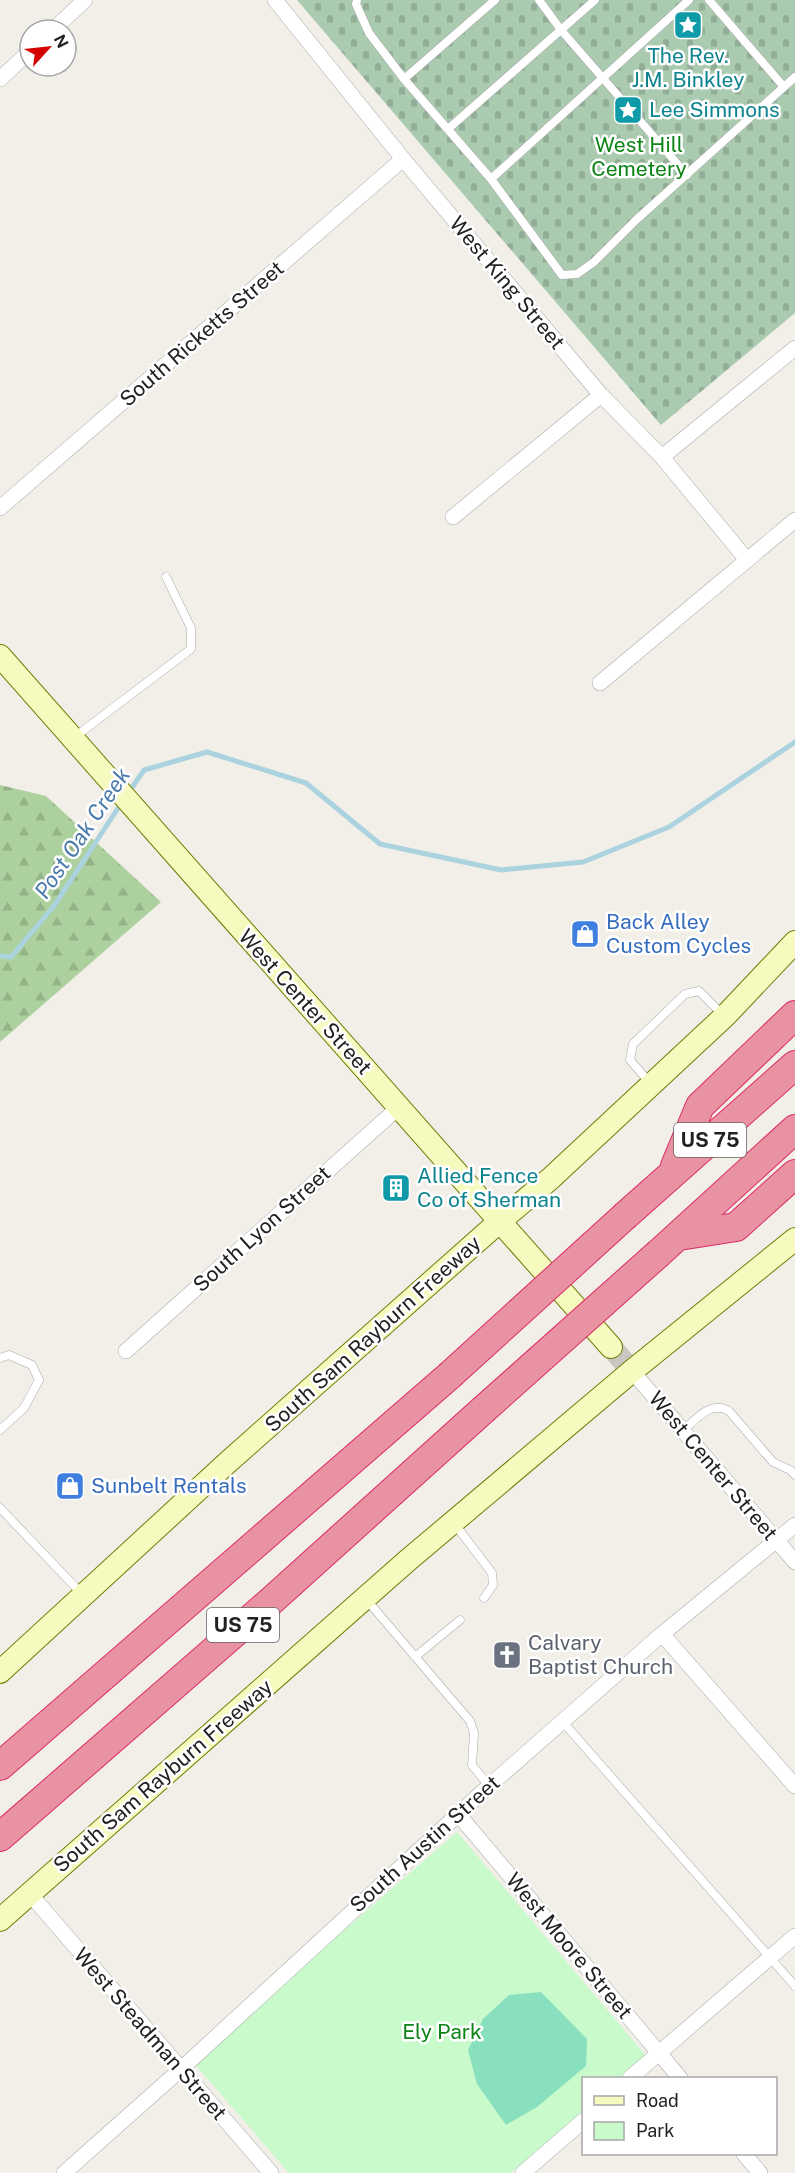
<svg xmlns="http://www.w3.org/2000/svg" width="795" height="2173" font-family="'Public Sans',sans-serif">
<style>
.forest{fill:url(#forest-firs)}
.cemetery{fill:url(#cemetery-stones)}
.park{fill:#c8facc}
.pitch{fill:#88e0be}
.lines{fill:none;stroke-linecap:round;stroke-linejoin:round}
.stream{stroke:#aad3df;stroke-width:5}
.secondary-tunnel{stroke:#c8c6c1;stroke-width:22;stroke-dasharray:22 11;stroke-linecap:butt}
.lane-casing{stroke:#a9a9a9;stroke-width:9}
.street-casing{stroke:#a9a9a9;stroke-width:16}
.secondary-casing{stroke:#707d05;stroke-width:24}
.highway-casing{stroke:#dc2a67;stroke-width:30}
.lane{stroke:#fff;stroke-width:8}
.street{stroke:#fff;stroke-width:15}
.secondary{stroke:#f7fabf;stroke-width:22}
.highway{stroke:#e892a2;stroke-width:28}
.highway-bridge-casing{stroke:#dc2a67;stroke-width:30;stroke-linecap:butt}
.highway-bridge{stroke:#e892a2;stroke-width:28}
.labels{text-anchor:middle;stroke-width:5;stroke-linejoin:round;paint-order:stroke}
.shield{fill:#fff;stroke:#646464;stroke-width:1.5}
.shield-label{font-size:20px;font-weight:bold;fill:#222}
.culture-label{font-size:21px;fill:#0d838f;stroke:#fff;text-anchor:start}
.park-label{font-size:21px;fill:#0c8416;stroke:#fff}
.street-label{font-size:21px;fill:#222;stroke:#fff}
.shop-label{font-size:21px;fill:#366cbe;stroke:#fff;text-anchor:start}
.worship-label{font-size:21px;fill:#5b616d;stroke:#fff;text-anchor:start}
.water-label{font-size:22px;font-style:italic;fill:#4a7aab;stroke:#fff}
</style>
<defs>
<pattern id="forest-firs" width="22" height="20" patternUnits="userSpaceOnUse" patternTransform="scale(1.5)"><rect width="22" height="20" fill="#add19e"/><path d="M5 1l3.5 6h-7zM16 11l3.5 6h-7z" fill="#95b388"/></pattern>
<pattern id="cemetery-stones" width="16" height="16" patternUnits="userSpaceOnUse" patternTransform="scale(1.5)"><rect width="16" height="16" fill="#aacbaf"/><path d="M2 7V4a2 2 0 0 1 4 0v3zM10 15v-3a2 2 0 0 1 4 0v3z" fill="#92ae96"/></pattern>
</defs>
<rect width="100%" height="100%" fill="#f2efe9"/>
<path class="forest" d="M0,785L46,796L161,902L0,1042Z"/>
<path class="cemetery" d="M297,0H795V313L661,425Z"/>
<path class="park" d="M457,1832L647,2057L622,2078H584L583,2111L511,2173H289L193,2062Z"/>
<path class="pitch" d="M541,1992L587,2039L586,2066L537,2107L506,2125L477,2084L468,2050L483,2019L509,1995Z"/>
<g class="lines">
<path class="stream" d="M129,792L144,770L207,752L306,783L380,844L501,870L583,862L669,827L795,742
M0,956L11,957L54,906L122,802"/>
<path class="secondary-tunnel" d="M611,1347L631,1370"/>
<g class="lane-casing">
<path id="lane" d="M357,0L356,4L369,33L404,79L491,179L562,275L577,274L594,262L636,220L795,77
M539,0L561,30L687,175
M709,0L784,87
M404,79L495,0
M448,129L595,0
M491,179L689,0
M76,736L191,649V628L166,577
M650,1083L630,1060L633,1044L685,994L699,991L723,1015
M0,1358L9,1355L32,1365L39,1380L24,1408L0,1430
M683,1431C696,1419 711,1400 729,1411L773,1462L790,1470L795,1475
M0,1508L82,1594
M454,1523L492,1573L493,1585L484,1598
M366,1599L470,1721L474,1733L472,1765L489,1786
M415,1657L460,1620
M562,1721L795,1986"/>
</g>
<g class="street-casing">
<path id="street" d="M275,0L403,159L601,395L662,457L747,560
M53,30L85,0
M0,79L30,51
M662,457L795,348
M0,508L403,159
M453,517L601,395
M600,683L795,520
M126,1351L398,1108
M632,1371L795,1562
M662,1634L795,1786
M458,1814L680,2078
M30,1894L271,2173
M630,2078L795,1936
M744,2154L760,2173
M64,2173L180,2070L489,1786L662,1634L795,1525
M523,2173L584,2120"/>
</g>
<g class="secondary-casing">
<path id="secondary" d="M0,656L611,1347
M0,1672L227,1463L500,1221L550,1179L725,1016L795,942
M0,1920L407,1561L632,1371L795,1239"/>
</g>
<g class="highway-casing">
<path id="highway" d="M675,1166L700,1106L795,1015
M626,1215L795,1065
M679,1236L736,1227L795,1174
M659,1253L795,1129
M0,1766L449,1376
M0,1837L271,1601L483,1410"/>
</g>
<use href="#lane" class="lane"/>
<use href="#street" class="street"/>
<use href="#secondary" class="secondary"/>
<use href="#highway" class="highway"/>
<g class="highway-bridge-casing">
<path id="highway-bridge" d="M449,1376L626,1215
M483,1410L659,1253"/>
</g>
<use href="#highway-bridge" class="highway-bridge"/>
</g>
<defs>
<g id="sight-square" transform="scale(1.5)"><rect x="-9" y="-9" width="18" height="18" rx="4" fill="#0f9aa8" stroke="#fff"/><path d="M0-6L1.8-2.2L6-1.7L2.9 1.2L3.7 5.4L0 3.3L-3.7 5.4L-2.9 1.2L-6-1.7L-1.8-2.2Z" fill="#fff"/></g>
<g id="shop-square" transform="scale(1.5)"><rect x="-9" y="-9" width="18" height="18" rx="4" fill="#3f7fe0" stroke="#fff"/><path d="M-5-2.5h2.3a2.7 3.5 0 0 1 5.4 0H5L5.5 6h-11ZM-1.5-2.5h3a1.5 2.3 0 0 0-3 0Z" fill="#fff"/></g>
<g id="building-square" transform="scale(1.5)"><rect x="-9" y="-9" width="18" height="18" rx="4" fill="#0f9aa8" stroke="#fff"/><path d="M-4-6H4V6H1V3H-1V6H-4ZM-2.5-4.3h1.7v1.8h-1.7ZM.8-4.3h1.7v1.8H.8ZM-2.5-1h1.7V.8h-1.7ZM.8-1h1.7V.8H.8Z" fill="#fff"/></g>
<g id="church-square" transform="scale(1.5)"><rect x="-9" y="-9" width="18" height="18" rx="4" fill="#6b7280" stroke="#fff"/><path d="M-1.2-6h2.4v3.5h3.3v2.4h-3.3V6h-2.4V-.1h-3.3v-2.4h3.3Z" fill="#fff"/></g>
</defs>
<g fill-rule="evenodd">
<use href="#sight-square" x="688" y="25"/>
<use href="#sight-square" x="628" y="110"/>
<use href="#shop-square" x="585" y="934"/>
<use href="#building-square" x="396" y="1188"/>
<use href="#shop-square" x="70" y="1486"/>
<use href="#church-square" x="507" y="1655"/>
</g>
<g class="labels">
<g class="shield">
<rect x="674" y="1123" width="72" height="34" rx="4.5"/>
<rect x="207" y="1608" width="72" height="34" rx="4.5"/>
</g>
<g class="shield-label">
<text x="710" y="1147">US 75</text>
<text x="243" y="1632">US 75</text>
</g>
<g class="culture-label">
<text x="688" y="63" text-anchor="middle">The Rev.<tspan x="688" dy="24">J.M. Binkley</tspan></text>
<text x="649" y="117">Lee Simmons</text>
<text x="417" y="1183">Allied Fence<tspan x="417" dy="24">Co of Sherman</tspan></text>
</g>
<g class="park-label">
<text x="639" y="152">West Hill<tspan x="639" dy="24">Cemetery</tspan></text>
<text x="442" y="2039">Ely Park</text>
</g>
<g class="street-label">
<text transform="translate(507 283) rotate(50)" y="7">West King Street</text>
<text transform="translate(202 334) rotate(-41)" y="7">South Ricketts Street</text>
<text transform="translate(305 1002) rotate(48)" y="7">West Center Street</text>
<text transform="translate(262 1229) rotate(-42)" y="7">South Lyon Street</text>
<text transform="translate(373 1334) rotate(-42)" y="7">South Sam Rayburn Freeway</text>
<text transform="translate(713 1466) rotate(50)" y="7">West Center Street</text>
<text transform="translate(163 1776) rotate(-41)" y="7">South Sam Rayburn Freeway</text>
<text transform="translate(425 1844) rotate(-42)" y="7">South Austin Street</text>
<text transform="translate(569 1946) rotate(50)" y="7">West Moore Street</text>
<text transform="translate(150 2034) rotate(49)" y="7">West Steadman Street</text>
</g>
<g class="shop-label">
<text x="606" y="929">Back Alley<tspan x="606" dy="24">Custom Cycles</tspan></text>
<text x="91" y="1493">Sunbelt Rentals</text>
</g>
<g class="worship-label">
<text x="528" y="1650">Calvary<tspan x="528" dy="24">Baptist Church</tspan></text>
</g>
<g class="water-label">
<text transform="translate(82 833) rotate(-56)" y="8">Post Oak Creek</text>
</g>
</g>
<rect x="582" y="2077" width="195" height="78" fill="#ffffff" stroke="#a7a7a7" stroke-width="1.5"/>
<rect x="594" y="2096" width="30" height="9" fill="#f7fabf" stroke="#a7a7a7" stroke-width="1.5"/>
<text x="636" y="2107" font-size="18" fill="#222222">Road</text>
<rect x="594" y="2122" width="30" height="18" fill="#c8facc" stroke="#a7a7a7" stroke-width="1.5"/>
<text x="636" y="2137" font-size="18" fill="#222222">Park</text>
<g transform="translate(48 48) rotate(63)"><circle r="28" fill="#ffffff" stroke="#a7a7a7" stroke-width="1.5"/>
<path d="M0-4.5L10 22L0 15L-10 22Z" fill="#d40000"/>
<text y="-9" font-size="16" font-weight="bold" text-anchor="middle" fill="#222222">N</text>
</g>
</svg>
